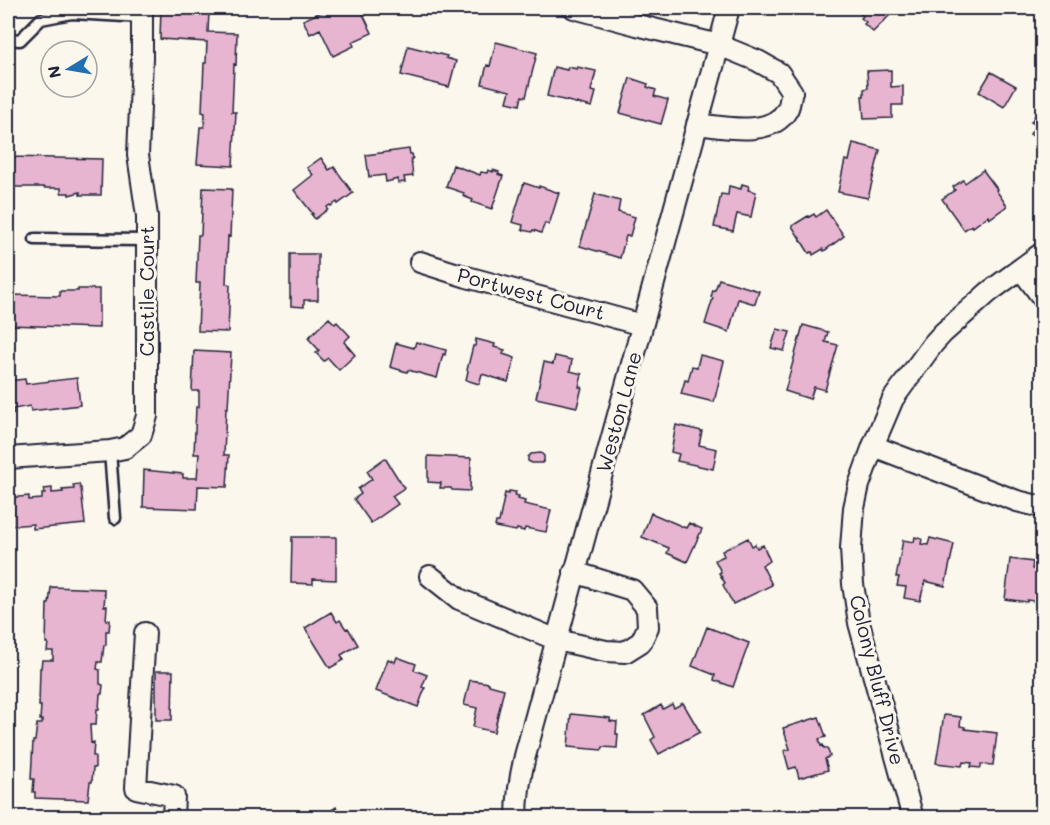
<svg xmlns="http://www.w3.org/2000/svg" width="1050" height="825" font-family="Mali,sans-serif">
<style>
.building{fill:#e8b5d1;stroke:#22223b;stroke-width:1.5}
.lines{fill:none;stroke-linecap:round;stroke-linejoin:round}
.lane-casing{stroke:#22223b;stroke-width:15}
.street-casing{stroke:#22223b;stroke-width:24}
.lane{stroke:#fbf7ec;stroke-width:10}
.street{stroke:#fbf7ec;stroke-width:20}
.labels{text-anchor:middle;stroke-width:6;stroke-linejoin:round;paint-order:stroke}
.street-label{font-size:20px;fill:#22223b;stroke:#fbf7ec}
</style>
<rect width="100%" height="100%" fill="#fbf7ec"/>
<filter id="ink" filterUnits="userSpaceOnUse"><feTurbulence type="fractalNoise" baseFrequency=".0167" numOctaves="2"/><feDisplacementMap in="SourceGraphic" scale="12" xChannelSelector="R" yChannelSelector="G"/><feConvolveMatrix kernelMatrix="1 2 1 2 8 2 1 2 1" color-interpolation-filters="sRGB"/></filter>
<g filter="url(#ink)">
<path class="building" d="M174,8H181V10L209,11L208,32L237,33L236,65L234,64L232,112H236L233,166L197,164L200,127H204L205,113L202,112L204,63H206L207,42L160,39L161,9H174Z
M330,8H360L372,33L352,42L354,46L333,56L320,29L310,34L303,20Z
M794,8H815L813,15L794,9Z
M854,8H897L873,32L864,24L866,22L861,18L863,16Z
M496,42L537,53L526,97L522,96L520,105L507,102L510,91L482,84L487,65L490,66Z
M408,46L447,56L446,58L456,61L449,87L401,75Z
M554,67L567,70L568,67L577,69V67L596,71L591,91L596,92L592,107L547,96Z
M891,70V87L903,86V105H892V118L864,119L862,96H864V89L868,88L867,71Z
M991,72L1016,86L1004,107L979,92Z
M630,78L648,84L647,87L656,90L654,96L668,100L661,124L620,113Z
M1042,105V142L1030,134L1036,125L1031,122Z
M853,143L880,150L868,198L838,192L845,160L849,161Z
M409,149L410,154H412L413,158L411,159L413,176L404,177L405,182L398,183V179L386,182L385,175L369,177L366,155Z
M8,157L102,159L101,195H80V192L69,195V193H61V188H44V187H8Z
M321,158L329,170L334,167L353,193L338,204L337,202L331,206L330,205L327,207L328,209L315,219L311,214H313L294,190L313,175L307,168Z
M453,165L480,175L481,172L487,173L488,170L493,172V170L499,172L498,174L503,176L492,209L472,202L473,200L463,196L464,193L446,187Z
M983,170L997,189L996,190L1007,206L989,219L988,216L973,227L972,225L964,230L942,199L955,190L953,187L963,180L965,183Z
M524,183L539,188V186L559,193L549,225L545,223L541,233L533,230L532,232L522,230L523,225L512,222Z
M742,184L749,186L748,190L756,192L751,217L737,214L733,231L714,227L721,194L728,195L729,186L741,189Z
M203,188L232,189L230,237L228,236L226,284L230,285L228,332L198,331L200,283H196L198,235H201Z
M595,194L620,201L618,212L635,217L630,236H626L620,258L580,246Z
M826,210L844,236L824,251L823,249L813,255L812,252L809,253L792,226L808,216L809,217L814,214L816,217Z
M290,254H318V300H304V307L291,306V297L290,298Z
M719,279L759,291L755,304L738,299L729,332L705,324L713,298L711,297L713,290H715Z
M78,289H99V328L8,325V295L60,296V291H78Z
M329,318L335,324L337,322L350,336L344,342L355,355L339,370L328,358L324,361L316,353L319,350L308,338Z
M803,325L828,332L825,342L838,345L825,390L814,387L810,399L785,391Z
M777,329L790,332L784,351L771,348Z
M476,339L495,344L494,347L505,350L503,354L515,358L508,382L482,374L479,384L466,380L468,371L467,370L473,346H475Z
M416,342L446,350L445,355L443,354L437,378L408,370L407,372L390,367L396,343L414,348Z
M194,351L231,353L228,408H226L224,455H229L227,487L198,486L197,509L143,507L144,470L183,474V478H197L199,454H194L196,407H199V391H192Z
M700,355L724,361L714,402L681,394L685,380L688,381L692,366L697,367Z
M555,356L572,360L570,371L582,374L579,387H582L577,407L536,398L544,362L553,364Z
M77,378L80,405L31,411L30,406L13,409L14,414H8V381L25,379L26,384Z
M676,425L702,431L699,445L717,449L713,469L677,461L679,454L671,452Z
M541,453L544,456V461L542,463H532L528,461V457L531,454Z
M428,456L471,458L470,491L452,490L451,488H440L441,483L428,482Z
M385,458L404,488L392,496L398,504L371,523L354,499L361,494L358,489L372,479L367,471Z
M79,484L80,488H81L85,524L33,529V524L8,526V498L29,496V500L42,499V494H45L44,489L52,488V493L63,492L62,490L74,489L73,485Z
M509,491L516,492L515,495L519,496L518,499L525,501L524,504L551,510L546,532L525,528L524,531L517,529L516,531L495,527L496,522H499L505,493L509,494Z
M651,513L686,528L689,523L702,529L687,562L667,553L669,548L642,537Z
M292,537H336V580L313,579V584L291,583Z
M915,537L922,539L921,544L928,545L930,538L954,544L945,586L925,581L920,601L904,598L906,587L897,586L899,577H896L903,540L914,542Z
M748,538L752,546L755,544L757,548L763,545L770,561L762,565L772,585L733,604L723,585L725,583L719,573L721,572L715,560L724,556L722,551Z
M1010,559L1033,562L1032,569L1042,571V602L1027,600V602L1005,599Z
M51,587L104,589V594H105L104,606H107L106,620H110L109,631H106V645H104L102,662H98L97,669L100,670V684L103,685L102,694H100L99,709H97L96,725H90L91,743L94,742L93,756H95V768H93L92,782H90L88,800L35,798V792H33L34,779H31L33,741H35L37,724H42V720H40L41,706H39L40,668H41L42,660H53V651H47L48,643H46L47,604H49Z
M331,612L337,622L340,620L346,629L348,628L358,645L341,655L344,660L330,668L305,628Z
M707,627L749,643L733,687L714,680L715,675L692,666Z
M397,657L416,664L414,670L427,675L422,687L425,688L418,707L376,691L388,659L395,662Z
M156,671H173L172,720H156Z
M470,680L489,683V685L504,689L494,732L473,727L477,708L464,705Z
M683,703L700,732L659,754L651,740L655,737L644,715L661,705L663,709L672,704L674,708Z
M571,714L610,718V721L617,722L616,734H618L617,748L603,747L602,750L568,747Z
M944,715L961,717L960,726L965,727V729L997,733L993,765L981,764V768L971,767L972,763L963,762L962,766L936,763Z
M819,717L826,737L819,739L821,746L823,745L824,748H827L830,756L825,759L828,770L799,778L796,767L789,769L784,751L790,749L783,728Z
M336,807L343,818H320Z"/>
<g class="lines">
<g class="lane-casing">
<path id="lane" d="M8,39L20,40L41,19L72,13L142,17
M35,239L147,240
M110,451L115,518"/>
</g>
<g class="street-casing">
<path id="street" d="M574,8L637,25L719,45L758,61L779,73L792,92C790,97 790,106 787,110C771,138 723,127 697,124
M420,262L467,277L642,325
M1021,269L1042,297
M873,446L1017,501L1042,507
M8,458L110,451L125,448L141,435L147,416V216L138,155L142,59V8
M430,576L459,599L557,640L606,651L625,652L641,642L648,627L647,608L632,590L574,572
M145,633L136,788L174,796L173,818
M517,818C517,797 520,777 525,756L729,8
M913,818L859,623L853,584L851,548L854,508L859,485L873,446L893,399L933,344L943,333L989,292L1042,253"/>
</g>
<use href="#lane" class="lane"/>
<use href="#street" class="street"/>
</g>
</g>
<g class="labels">
<g class="street-label">
<text transform="translate(147 291) rotate(-90)" y="7">Castile Court</text>
<text transform="translate(531 294) rotate(15)" y="7">Portwest Court</text>
<text transform="translate(619 412) rotate(-75)" y="7">Weston Lane</text>
<text transform="translate(877 680) rotate(76)" y="7">Colony Bluff Drive</text>
</g>
</g>
<rect width="1050" height="825" fill="none" stroke="#fbf7ec" stroke-width="30"/>
<rect x="15" y="15" width="1020" height="795" fill="none" stroke="#22223b" stroke-width="2" filter="url(#ink)"/>
<g transform="translate(69 69) rotate(259)"><circle r="28" fill="#fbf7ec" stroke="#a4a2a5" stroke-width="1.5"/>
<path d="M0-4.5L10 22L0 15L-10 22Z" fill="#1f6fb2"/>
<text y="-9" font-size="16" font-weight="bold" text-anchor="middle" fill="#22223b">N</text>
</g>
</svg>
